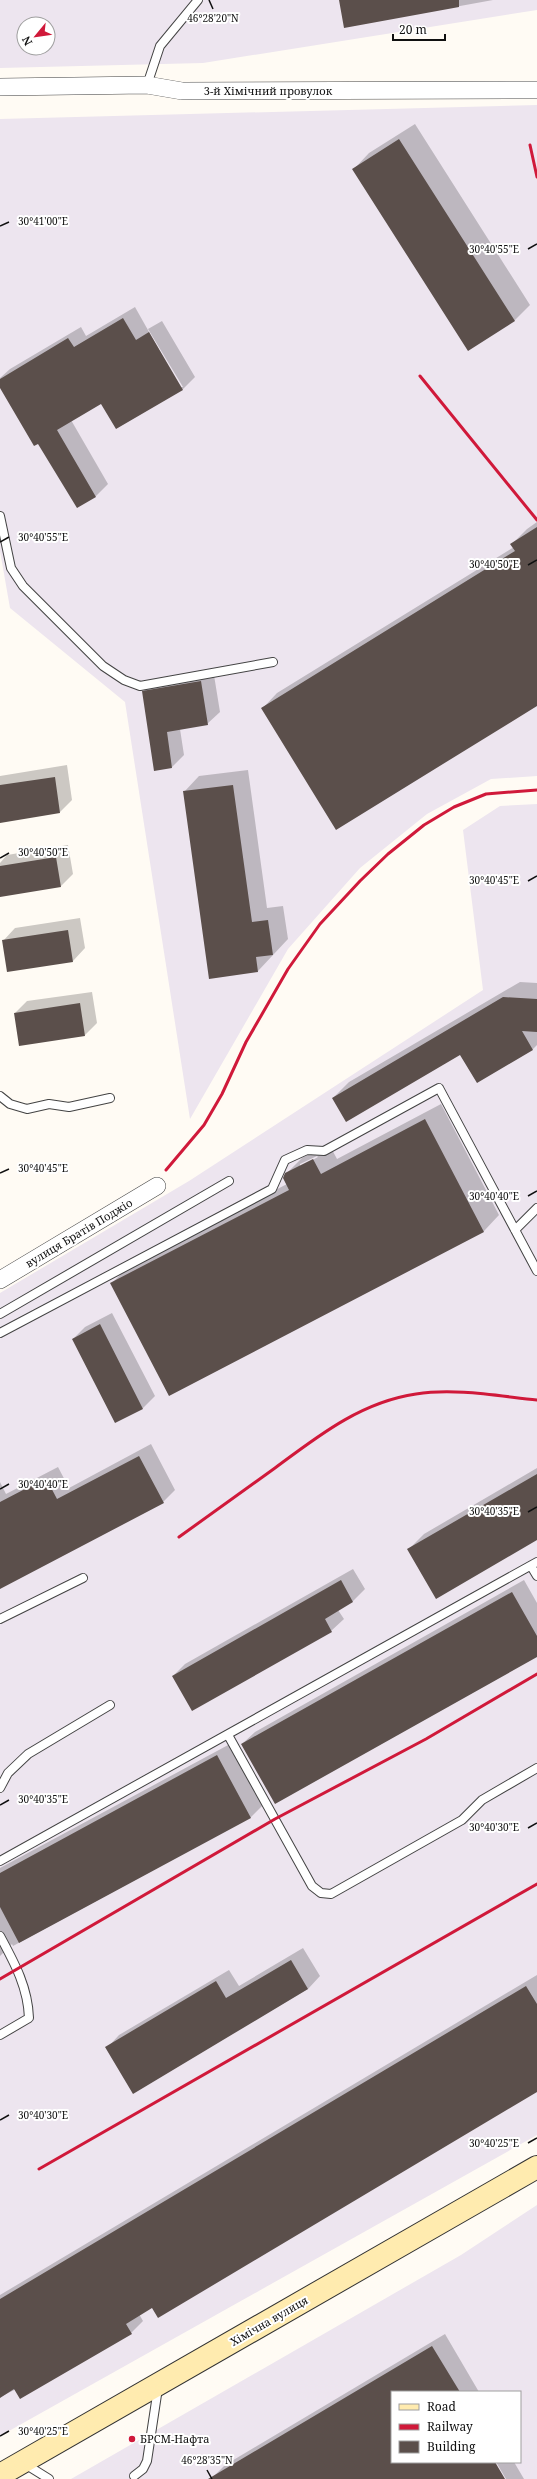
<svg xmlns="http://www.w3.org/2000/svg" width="537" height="2479" font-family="'Noto Serif',serif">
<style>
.industrial{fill:#ede5ef;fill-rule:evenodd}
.shadow{fill:#0003;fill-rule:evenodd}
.building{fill:#5b4f4b}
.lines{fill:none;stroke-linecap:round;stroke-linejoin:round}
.service-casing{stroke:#434343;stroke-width:10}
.minor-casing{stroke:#434343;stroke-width:18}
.secondary-casing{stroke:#323232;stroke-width:24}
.service{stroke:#fff;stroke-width:8}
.minor{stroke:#fff;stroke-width:17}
.secondary{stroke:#ffebaf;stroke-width:22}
.rail{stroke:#d0193a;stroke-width:3}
.ticks{fill:none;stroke:#101010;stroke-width:1.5}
.poi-dot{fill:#d0193a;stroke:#fff;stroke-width:1.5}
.labels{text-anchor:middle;stroke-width:4;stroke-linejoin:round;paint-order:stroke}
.street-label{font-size:11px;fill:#101010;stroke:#fff}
.poi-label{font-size:11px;fill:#101010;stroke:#fff;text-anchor:start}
.ticks-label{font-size:10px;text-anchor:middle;fill:#101010;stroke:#fff;stroke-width:4;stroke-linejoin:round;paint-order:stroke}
</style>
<rect width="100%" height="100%" fill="#fffbf4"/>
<path class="industrial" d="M0,0H537V10L203,63L0,68ZM24,24H48V48H24Z
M537,105V776L491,779L427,814L360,868L288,949L190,1119L125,702L10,608L0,551V119Z
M537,804V2135L0,2436V1293L189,1181L483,990L463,830L500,806Z
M537,2205V2479H71L461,2255ZM392,2392H520V2462H392Z"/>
<path class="shadow" d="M340,0H493L345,27Z
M415,124L530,305L514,321L354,169L369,153Z
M135,307L180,387H183L148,329L162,321L195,377L183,389L117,428L101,402L71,420L108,484L96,496L77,507L39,442L0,386V378L10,369L81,327L86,336Z
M537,522V705L262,709L277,693L514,547L512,544L527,529Z
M213,669L220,712L207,724L180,729L184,755L172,767L155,770L143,692L155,679Z
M67,765L72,800L60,812L0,822V776Z
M248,770L267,908L283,906L288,939L258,971L210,978L184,792L199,776Z
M68,845L73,874L61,886L0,896V863L7,855Z
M80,918L85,948L73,961L3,941L15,928Z
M520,982L537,983V1045L533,1049L477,1082L460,1054L333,1098L349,1082Z
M92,992L97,1023L85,1035L15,1013L27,1001Z
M441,1104L499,1215L484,1231L169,1395L112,1283L127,1268L287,1184L286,1174L302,1158L329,1144L337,1159ZM317,1156L318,1157L300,1167V1164Z
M112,1313L155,1396L143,1408L115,1422L73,1339L85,1327Z
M151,1444L175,1490L163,1502L0,1588V1482L6,1494L58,1467L69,1488Z
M537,1468V1539L408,1550L424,1534Z
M353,1569L365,1589L353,1601L338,1610L344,1619L331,1631L173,1676L185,1664Z
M524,1580L537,1603V1655L242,1744L255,1732Z
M230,1744L263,1805L251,1817L13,1946L12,1944L0,1956V1868Z
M303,1948L320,1976L308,1989L133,2092L107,2048L119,2035L229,1970L239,1986Z
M537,1975V2090L152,2307L139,2314L143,2321L131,2333L0,2397V2295Z
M445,2334L479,2392H392V2462H494L504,2479H214L213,2477L225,2465Z
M496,2462H514L524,2479H506Z"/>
<path class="building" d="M339,0H459V7L344,28Z
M399,139L515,321L468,351L352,169Z
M123,318L136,340L149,332L183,390L116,429L101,404L57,430L96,497L77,508L38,444L34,446L0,388V379L68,338L74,347Z
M537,527V706L336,830L261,708L515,551L510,544Z
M201,681L208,725L167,732L172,768L154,771L142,691Z
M55,777L60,813L0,823V785Z
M233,785L252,922L268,920L273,955L256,957L258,972L209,979L183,791Z
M56,857L61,887L0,897V866Z
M68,930L73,962L7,972L2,940Z
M503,997L537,999V1032L522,1031L533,1050L477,1083L460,1055L346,1122L332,1098Z
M80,1003L85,1036L19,1046L14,1013Z
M425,1119L484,1232L169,1396L110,1283L289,1190L283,1178L285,1173L313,1159L321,1174Z
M100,1324L143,1409L115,1423L72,1339Z
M139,1456L164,1503L0,1589V1502L46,1478L57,1499Z
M537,1474V1540L436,1599L407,1549Z
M341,1580L353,1602L325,1619L332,1632L192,1711L172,1676Z
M512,1592L537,1636V1657L275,1804L241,1744Z
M217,1755L251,1818L19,1943L0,1907V1873Z
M291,1960L308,1989L133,2094L105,2047L216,1981L226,1998Z
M526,1986L537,2004V2092L158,2318L152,2308L126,2324L132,2334L20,2399L14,2389L0,2398V2299Z
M432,2346L460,2392H392V2462H495L505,2479H208Z"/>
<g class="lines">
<g class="service-casing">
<path id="service" d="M147,85L160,46L198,0
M0,516L11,568L23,586L103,666L124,680L140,686L273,662
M0,1096L10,1104L27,1109L49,1104L69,1107L110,1098
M515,1230L537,1208
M0,1314L229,1181
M0,1333L272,1189L285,1160L307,1150L324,1151L439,1088L537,1271
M531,1566L537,1576
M0,1619L83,1578
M228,1735L312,1886L321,1893L331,1894L462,1820L482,1800L537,1768
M0,1788L8,1773L28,1754L110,1705
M0,1861L537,1562
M0,1936C14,1962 28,1987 29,2018L0,2035
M25,2464L49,2479
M134,2476L143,2469L147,2461L158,2388"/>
</g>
<g class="minor-casing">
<path id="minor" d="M0,87L147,85L182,91L537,90
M0,1280L157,1186"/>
</g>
<g class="secondary-casing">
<path id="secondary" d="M0,2475L537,2167"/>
</g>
<use href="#service" class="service"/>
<use href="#minor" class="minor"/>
<use href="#secondary" class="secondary"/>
<path class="rail" d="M530,145L537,177
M420,376L537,520
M166,1170L204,1125L222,1094L246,1042L288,969L320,924L360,881L388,854L424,825L454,807L486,794L537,790
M179,1537C211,1514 243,1491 275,1468C318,1436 361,1402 416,1394C455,1388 498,1396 537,1400
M0,1979L275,1819L426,1739L537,1674
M39,2169L537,1884"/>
</g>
<path class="ticks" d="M209,0L213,9M0,226L9,222M528,249L537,244M0,542L9,537M528,565L537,560M0,858L9,853M528,881L537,876M0,1173L9,1169M528,1196L537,1191M0,1489L9,1484M528,1512L537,1507M0,1805L9,1800M528,1828L537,1823M0,2120L9,2115M528,2143L537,2138M0,2436L9,2431M207,2470L212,2479"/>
<circle class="poi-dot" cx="132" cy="2439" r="4"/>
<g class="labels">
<g class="street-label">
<text x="268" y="95">3-й Хімічний провулок</text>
<text transform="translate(79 1233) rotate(-31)" y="4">вулиця Братів Поджіо</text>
<text transform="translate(269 2321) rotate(-30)" y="4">Хімічна вулиця</text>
</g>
<g class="poi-label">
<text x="140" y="2443">БРСМ-Нафта</text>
</g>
</g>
<g class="ticks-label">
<text x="213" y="22">46°28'20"N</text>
<text x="43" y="225">30°41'00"E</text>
<text x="494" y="253">30°40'55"E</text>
<text x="43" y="541">30°40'55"E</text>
<text x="494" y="568">30°40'50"E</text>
<text x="43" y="856">30°40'50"E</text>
<text x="494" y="884">30°40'45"E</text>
<text x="43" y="1172">30°40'45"E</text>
<text x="494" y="1200">30°40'40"E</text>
<text x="43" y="1488">30°40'40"E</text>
<text x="494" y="1515">30°40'35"E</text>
<text x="43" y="1803">30°40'35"E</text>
<text x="494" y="1831">30°40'30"E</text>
<text x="43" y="2119">30°40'30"E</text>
<text x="494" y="2147">30°40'25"E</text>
<text x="43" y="2435">30°40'25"E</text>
<text x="207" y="2464">46°28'35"N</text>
</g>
<rect x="391" y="2391" width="130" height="72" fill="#ffffff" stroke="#9f9f9f"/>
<rect x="399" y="2404" width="20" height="6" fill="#ffebaf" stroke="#9f9f9f"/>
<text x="427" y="2411" font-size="12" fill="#101010">Road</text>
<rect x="399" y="2424" width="20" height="6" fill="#d0193a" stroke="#9f9f9f"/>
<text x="427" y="2431" font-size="12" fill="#101010">Railway</text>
<rect x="399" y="2441" width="20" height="12" fill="#5b4f4b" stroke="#9f9f9f"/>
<text x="427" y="2451" font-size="12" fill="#101010">Building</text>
<g transform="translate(36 36) rotate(241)"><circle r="19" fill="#ffffff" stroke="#9f9f9f"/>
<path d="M0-3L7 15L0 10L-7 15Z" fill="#d0193a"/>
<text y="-6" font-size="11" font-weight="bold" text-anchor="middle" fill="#101010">N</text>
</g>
<path d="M393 34v6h52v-6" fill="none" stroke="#101010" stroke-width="2"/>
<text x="399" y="34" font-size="12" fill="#101010" stroke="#ffffff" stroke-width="3" paint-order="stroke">20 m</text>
</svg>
